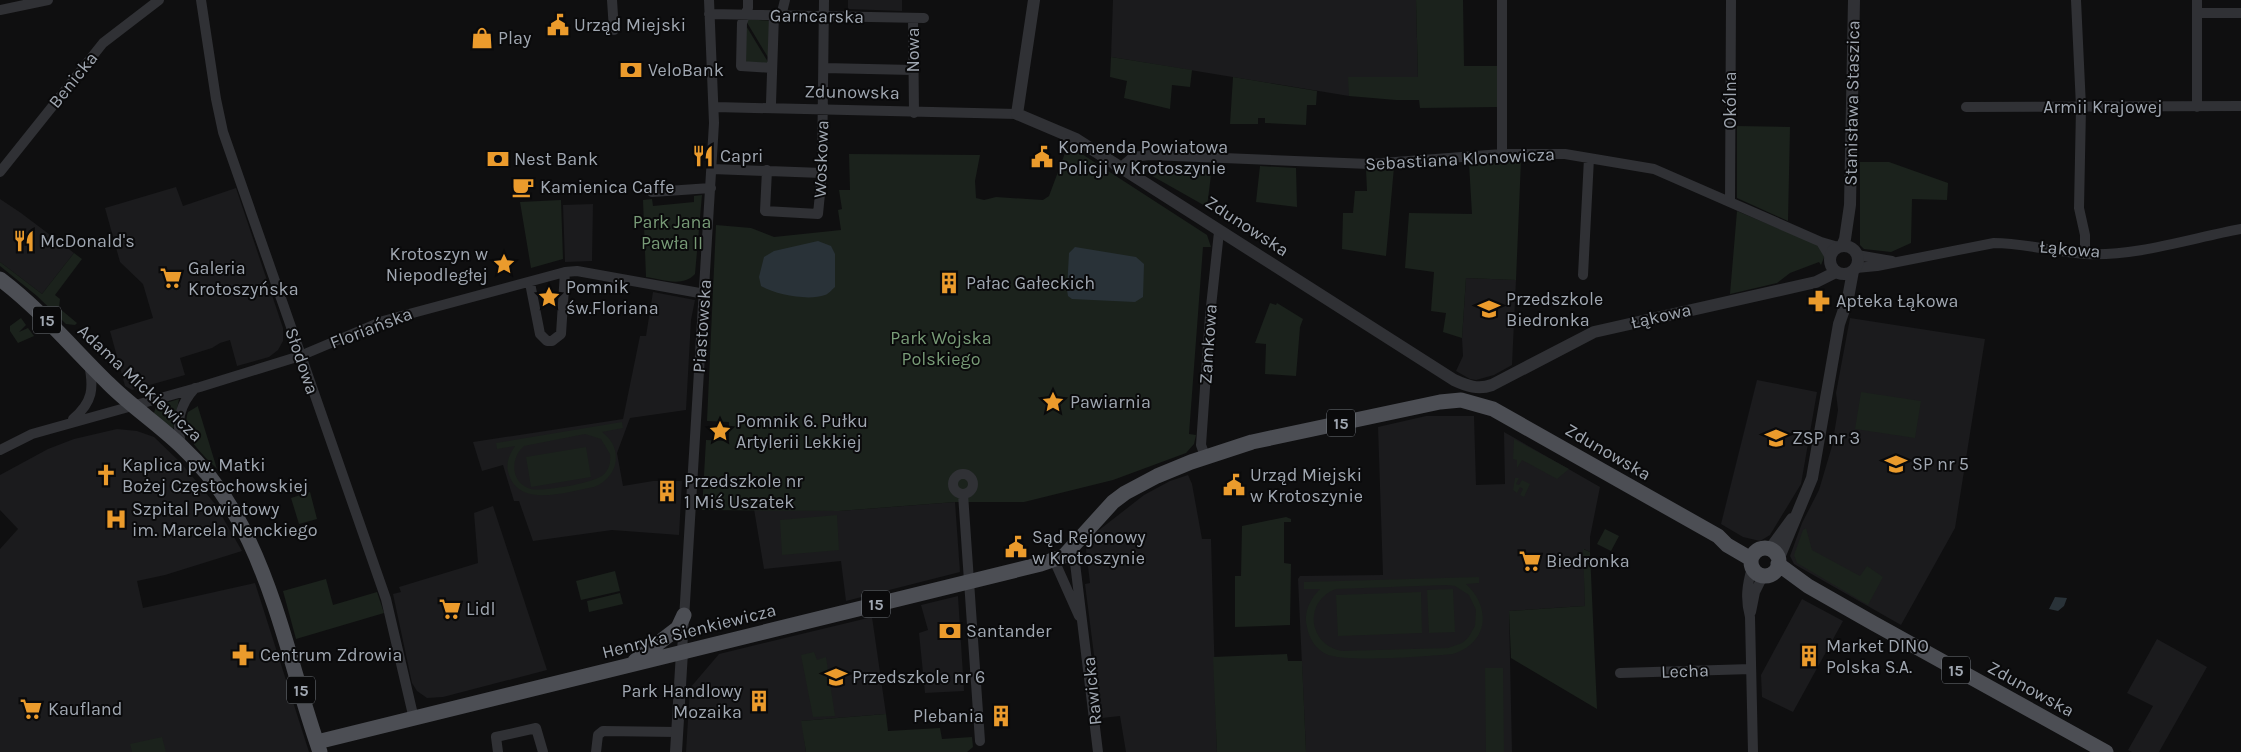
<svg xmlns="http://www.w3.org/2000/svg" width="2241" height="752" font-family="Karla,sans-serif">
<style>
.built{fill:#1b1b1d}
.green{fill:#1b221c;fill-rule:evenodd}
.water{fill:#293238}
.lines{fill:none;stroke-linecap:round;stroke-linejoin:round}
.minor{stroke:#303135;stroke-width:10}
.tertiary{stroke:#303135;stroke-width:12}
.primary{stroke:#4c4e54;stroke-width:15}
.labels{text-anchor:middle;stroke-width:4;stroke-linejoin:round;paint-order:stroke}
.shield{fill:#0a0a0b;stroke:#73787f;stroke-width:1}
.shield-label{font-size:16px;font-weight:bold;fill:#a0a7b1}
.street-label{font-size:18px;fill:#a0a7b1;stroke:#0a0a0b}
.poi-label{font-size:18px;fill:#a0a7b1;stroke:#0a0a0b;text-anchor:start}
.park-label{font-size:18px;fill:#789b77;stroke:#0a0a0b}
</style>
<rect width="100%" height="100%" fill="#0f0f10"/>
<path class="built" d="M848,0H902V11L848,9Z
M1113,0H1416L1418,77H1349V96L1111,57Z
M176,187L183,206L236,188L283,328V341L278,350L269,357L237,366L230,340L220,343L212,348L180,358L185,375L132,390L125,386L110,331L153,318L143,284L120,262L105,208Z
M0,199L21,213L74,253L42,294L0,262Z
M593,204L592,261L565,262L563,205Z
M1466,278L1516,280L1512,365L1494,375L1476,380L1470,379L1456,371L1463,356L1462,338Z
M653,292L695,300L691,320L686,410L630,418L617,453L623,486L653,481H682L679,535L612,530L533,541L519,501H514L503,465L482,471L473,442L623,419L640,336H646Z
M1850,318L1985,339L1955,528L1901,625L1794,564L1790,556L1802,523L1819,490L1832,446L1838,410L1836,393Z
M1757,380L1817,392L1801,484L1770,535L1760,541L1743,537L1721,524Z
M1426,416H1474L1476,485L1505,484L1504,432L1600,487L1590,537V552L1584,549L1585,606L1509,611L1512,752H1306L1298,579L1300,576L1383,575L1378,427Z
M117,429L137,431L154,437L182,464L215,504L242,551L165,575L137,581L143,608L255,583L309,752H0V549L18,529L0,510V475L48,449L74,439Z
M1188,475L1192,484L1202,539H1211L1217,752H1126L1120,716L1102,718L1085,584L1090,583L1085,541L1144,495L1170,481Z
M955,502L960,572L846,601L841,561L764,569L754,509L839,511Z
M493,506L547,670L443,697L427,698L417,691L412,683L393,594L401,592L399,587L478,563L474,513Z
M958,596L964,691L925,693L919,633L928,630L921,605Z
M1802,599L1843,621L1793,712L1762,697L1761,675Z
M872,617L886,714L802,721L806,752H686L690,688L719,654Z
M2157,639L2207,667L2159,752H2132L2128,750L2153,706L2127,693Z"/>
<path class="green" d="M1416,0H1463L1464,66H1497V107L1420,108L1419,100H1396L1349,96L1348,77H1418Z
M748,19L771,21L769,59L746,21Z
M745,24L768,62V63H746Z
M1111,57L1192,70L1190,87L1172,85L1170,109L1124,98L1127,81L1110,77Z
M1233,77L1317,91L1316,105H1307L1306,125L1265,123V118H1258V124H1230Z
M1737,126L1790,127L1788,221L1737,198Z
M1068,145L1207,235L1211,247H1203L1189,434L1196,435L1194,444L1186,453L1113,480L1024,502H955L839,511L702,510L706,440L729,441V422L707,421L716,225L751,228L774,237L841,230L838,210L842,209L839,190H850L849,154L980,155L975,181L976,198L984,200L996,197L1043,200L1049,196Z
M1521,160L1516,280L1466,278L1462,338L1443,332L1446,313L1431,311L1434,272L1405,268L1409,213L1472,214L1469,163Z
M1860,162H1889L1948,183L1947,200L1912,199L1911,243L1891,252L1864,249L1860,245Z
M1144,165L1212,167L1207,207L1147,173Z
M1260,166L1296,168L1297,207L1256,202Z
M1394,167L1386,256L1342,249L1343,213H1353L1355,191H1367L1366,169Z
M702,195L695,274C682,288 662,279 646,277L643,200L652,199L653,206L694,202V196Z
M561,200L563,259L531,268L520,202Z
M1737,211L1818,245L1825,255L1821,265L1819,262L1790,273L1777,283L1730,294Z
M74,253L82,259L55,295L60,299L59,308L77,323L75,325L66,324L37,296L0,266V262L42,294Z
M1270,303L1276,305L1277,303L1303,319L1300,327L1296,376L1265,374L1266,344L1255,343Z
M21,318L26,325L19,332L28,328L34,336L18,343L10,331V326Z
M1861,392L1921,401L1915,438L1855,429Z
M179,399L173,430L154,413L156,406Z
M198,406V407L217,469C201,452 180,437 188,412Z
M622,422L623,428L602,432C624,448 619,477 594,487C569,491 521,509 509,475C505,464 509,455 515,446L497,449L496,443ZM585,434L601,439L610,454C611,462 609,470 603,475C594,483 542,492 531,489C510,483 510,458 524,446Z
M1514,439L1569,469L1557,479L1522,460L1517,468V460L1513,459Z
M586,447L591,477L531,487L526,457Z
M1515,478H1519L1516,484L1519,485L1522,480L1530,484L1524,497L1520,495L1523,489L1520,487L1517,493L1513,490Z
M310,492L317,519L299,524L291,498Z
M837,515L839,550L782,555L780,520Z
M1286,517L1291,519V522H1284V563L1291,564L1290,625L1235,627V576H1241L1242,526Z
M1806,528L1812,550L1860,576L1867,566L1883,577L1868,605L1797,563L1794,555L1803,530Z
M1605,529L1619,536L1611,551L1597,544Z
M1583,549L1590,552L1597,709L1511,658L1509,611L1585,606Z
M615,571L620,591L581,600L576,581Z
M1479,577V583L1466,584C1492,608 1488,643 1453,654C1430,656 1344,663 1326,654C1316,649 1309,639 1307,627C1303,613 1310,599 1320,589H1304V582ZM1447,585L1455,586L1469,595L1476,610L1475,626L1468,638L1462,643L1448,648L1342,651C1308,645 1303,601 1336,589Z
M326,579L333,605L377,592L384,613L296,639L283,591Z
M1453,589L1455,632L1429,633L1427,590Z
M1421,592L1422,633L1338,636L1336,595Z
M620,593L623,604L589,612L587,601Z
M814,652L817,660L826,657L835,716L813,717L801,655Z
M1287,654L1288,661H1302L1306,752H1217L1213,657Z
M1485,668H1503L1504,752H1486Z
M886,714L888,731L940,728L942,739L972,737L973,747L967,752H806L801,721Z
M162,737L166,752H132L130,744Z"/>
<path class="water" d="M818,241L831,246L835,254V287C832,289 829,294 825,295C809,301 776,295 761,286L759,277L764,257L774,251Z
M1075,247L1136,257L1144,264L1143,297L1135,302L1072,299L1068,296L1067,290L1069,253Z
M2055,597L2067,598L2064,606L2058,611L2049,609Z"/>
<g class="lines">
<path class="minor" d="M201,0L216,99L223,132L386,599L414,719
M612,0L614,30
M748,0V8L742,23L741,66L772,68
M1502,0V154
M2076,0L2081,107L2079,208L2085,235V254
M2197,0V107
M0,10L48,0
M2197,13H2241
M709,14L924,18
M781,16L785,0
M913,18L914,113
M824,68L913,70
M771,103L774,15
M715,107L1017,114
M1966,107L2241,106
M1120,168L1133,157L1150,155L1369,164L1502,154H1565L1654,169L1821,242L1838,247
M712,169L822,173
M767,170L765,211L818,214L822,173L824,0
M0,172L103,43L159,0
M652,192L711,188
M1730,201L1731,0
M1821,242L1830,257
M1857,255L1892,261
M1856,268L1877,266L1994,243C2025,243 2054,252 2085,254C2135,257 2192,238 2241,229
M1583,275L1589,158
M530,283L540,334L547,341H552L561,334L565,272
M73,419C93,402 94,388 89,364
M181,444C176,423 179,405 195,388
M0,450L32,434L200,387L300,356L383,321L565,272L577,271L705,294
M1205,456L1201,445L1210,316L1219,232
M953 484a10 10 0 1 1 20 0a10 10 0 1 1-20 0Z
M963,494L980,741
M1068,551L1075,563L1098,752
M1054,560L1079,616
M1752,568C1747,585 1745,599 1750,617L1753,752
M1751,612L1755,592L1763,576
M682,652L714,123L709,0
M1620,673L1751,669
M498,752L496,737L536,728L543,752
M596,752L598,735L603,731L677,732"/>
<path class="tertiary" d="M1034,0L1017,114L1076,139L1454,380C1467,386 1478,390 1492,385L1594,332L1816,282L1836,272
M1830 260a14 14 0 1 1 28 0a14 14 0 1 1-28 0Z
M1842,246L1845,239L1850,205L1854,0
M1770,549L1792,519
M1778,560L1812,478L1839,324L1848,298L1853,271
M676,752L682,652"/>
<path class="primary" d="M0,279C41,310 73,349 109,384C131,406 158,424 181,446C209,472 233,506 249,541C281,609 295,681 320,752
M1751 562a14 14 0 1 1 28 0a14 14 0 1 1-28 0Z
M1778,564L1808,586L1873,623L2106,752
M635,661L678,628L684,615
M317,742L1041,564L1064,556L1113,502L1125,493L1157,476L1191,462L1252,442L1440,402L1461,400L1493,409L1718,536L1727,545L1751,559"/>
</g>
<defs>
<g id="civic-bare" transform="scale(1.725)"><path d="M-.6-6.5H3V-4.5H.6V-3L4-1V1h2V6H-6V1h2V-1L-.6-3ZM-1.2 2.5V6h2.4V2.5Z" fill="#eb9b2c" stroke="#0a0a0b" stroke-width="2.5" paint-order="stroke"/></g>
<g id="shop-bare" transform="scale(1.725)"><path d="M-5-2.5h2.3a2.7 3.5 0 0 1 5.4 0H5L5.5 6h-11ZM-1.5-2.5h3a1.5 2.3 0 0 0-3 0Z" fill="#eb9b2c" stroke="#0a0a0b" stroke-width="2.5" paint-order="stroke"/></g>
<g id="bank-bare" transform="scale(1.725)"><path d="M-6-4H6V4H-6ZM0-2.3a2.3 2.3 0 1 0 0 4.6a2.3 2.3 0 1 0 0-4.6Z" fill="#eb9b2c" stroke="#0a0a0b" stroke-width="2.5" paint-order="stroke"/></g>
<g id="restaurant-bare" transform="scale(1.725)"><path d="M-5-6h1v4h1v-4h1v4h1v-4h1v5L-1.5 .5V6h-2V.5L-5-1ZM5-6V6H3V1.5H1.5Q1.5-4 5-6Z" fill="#eb9b2c" stroke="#0a0a0b" stroke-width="2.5" paint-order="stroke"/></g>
<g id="cafe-bare" transform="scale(1.725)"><path d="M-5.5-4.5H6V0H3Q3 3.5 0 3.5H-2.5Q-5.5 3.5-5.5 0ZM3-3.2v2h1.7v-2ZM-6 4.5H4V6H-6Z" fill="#eb9b2c" stroke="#0a0a0b" stroke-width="2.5" paint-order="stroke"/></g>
<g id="sight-bare" transform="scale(1.725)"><path d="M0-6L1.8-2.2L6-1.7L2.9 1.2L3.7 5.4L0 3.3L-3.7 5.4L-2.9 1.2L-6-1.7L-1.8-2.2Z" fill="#eb9b2c" stroke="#0a0a0b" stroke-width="2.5" paint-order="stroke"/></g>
<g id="supermarket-bare" transform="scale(1.725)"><path d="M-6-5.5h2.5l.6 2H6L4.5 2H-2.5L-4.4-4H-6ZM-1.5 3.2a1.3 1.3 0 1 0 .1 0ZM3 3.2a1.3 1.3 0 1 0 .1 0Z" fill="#eb9b2c" stroke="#0a0a0b" stroke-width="2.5" paint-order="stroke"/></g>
<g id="building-bare" transform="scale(1.725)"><path d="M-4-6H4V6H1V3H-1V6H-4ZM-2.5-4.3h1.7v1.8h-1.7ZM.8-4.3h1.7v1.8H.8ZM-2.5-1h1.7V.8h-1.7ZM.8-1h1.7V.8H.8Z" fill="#eb9b2c" stroke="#0a0a0b" stroke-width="2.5" paint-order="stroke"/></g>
<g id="pharmacy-bare" transform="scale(1.725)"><path d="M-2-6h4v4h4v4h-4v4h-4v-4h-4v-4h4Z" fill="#eb9b2c" stroke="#0a0a0b" stroke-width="2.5" paint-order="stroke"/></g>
<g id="school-bare" transform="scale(1.725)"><path d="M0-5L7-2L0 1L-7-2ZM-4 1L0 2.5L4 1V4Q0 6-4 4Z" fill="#eb9b2c" stroke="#0a0a0b" stroke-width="2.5" paint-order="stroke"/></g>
<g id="church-bare" transform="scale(1.725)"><path d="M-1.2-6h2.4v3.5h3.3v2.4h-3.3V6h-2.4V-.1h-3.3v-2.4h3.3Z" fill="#eb9b2c" stroke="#0a0a0b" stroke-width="2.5" paint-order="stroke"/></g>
<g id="hospital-bare" transform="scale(1.725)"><path d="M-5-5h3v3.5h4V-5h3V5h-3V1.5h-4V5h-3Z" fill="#eb9b2c" stroke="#0a0a0b" stroke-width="2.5" paint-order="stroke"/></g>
</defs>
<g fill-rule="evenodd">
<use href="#civic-bare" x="558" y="25"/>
<use href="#shop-bare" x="482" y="38"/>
<use href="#bank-bare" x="631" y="70"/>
<use href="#restaurant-bare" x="703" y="156"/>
<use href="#civic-bare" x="1042" y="157"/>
<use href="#bank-bare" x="498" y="159"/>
<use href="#cafe-bare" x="523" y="187"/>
<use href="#restaurant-bare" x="24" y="241"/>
<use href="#sight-bare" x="504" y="264"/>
<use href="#supermarket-bare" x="171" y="278"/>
<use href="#building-bare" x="949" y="283"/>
<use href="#sight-bare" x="549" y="297"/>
<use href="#pharmacy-bare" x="1819" y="301"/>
<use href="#school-bare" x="1489" y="309"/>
<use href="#sight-bare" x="1053" y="402"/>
<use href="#sight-bare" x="720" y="431"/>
<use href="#school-bare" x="1776" y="438"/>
<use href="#school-bare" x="1896" y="464"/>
<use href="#church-bare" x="106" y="475"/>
<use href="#civic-bare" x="1234" y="485"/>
<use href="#building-bare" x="667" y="491"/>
<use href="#hospital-bare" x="116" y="519"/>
<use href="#civic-bare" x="1016" y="547"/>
<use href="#supermarket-bare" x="1530" y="561"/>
<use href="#supermarket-bare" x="450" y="609"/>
<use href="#bank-bare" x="950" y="631"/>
<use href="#pharmacy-bare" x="243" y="655"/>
<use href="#building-bare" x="1809" y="656"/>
<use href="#school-bare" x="836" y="677"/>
<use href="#building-bare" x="759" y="701"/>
<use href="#supermarket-bare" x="31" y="709"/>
<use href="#building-bare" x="1001" y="716"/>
</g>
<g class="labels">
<g class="shield">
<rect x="33" y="306.5" width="28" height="27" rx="4"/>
<rect x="1327" y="409.5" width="28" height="27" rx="4"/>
<rect x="862" y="590.5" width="28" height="27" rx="4"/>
<rect x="1942" y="656.5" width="28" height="27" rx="4"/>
<rect x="287" y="676.5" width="28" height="27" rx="4"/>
</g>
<g class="shield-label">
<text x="47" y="326">15</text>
<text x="1341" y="429">15</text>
<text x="876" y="610">15</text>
<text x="1956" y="676">15</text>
<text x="301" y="696">15</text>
</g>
<g class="street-label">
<text transform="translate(817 16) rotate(1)" y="6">Garncarska</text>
<text transform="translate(913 50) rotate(-90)" y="6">Nowa</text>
<text transform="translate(73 80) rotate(-51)" y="6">Benicka</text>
<text transform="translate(852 92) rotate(1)" y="6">Zdunowska</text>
<text transform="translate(1730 100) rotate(-90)" y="6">Okólna</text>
<text transform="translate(1852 103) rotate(-89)" y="6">Stanisława Staszica</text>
<text x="2103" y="113">Armii Krajowej</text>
<text transform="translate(821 159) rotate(-88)" y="6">Woskowa</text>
<text transform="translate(1460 159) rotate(-3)" y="6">Sebastiana Klonowicza</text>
<text transform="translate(1247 226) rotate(33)" y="6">Zdunowska</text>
<text transform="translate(2070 249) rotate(5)" y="6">Łąkowa</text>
<text transform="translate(1661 316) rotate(-13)" y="6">Łąkowa</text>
<text transform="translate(702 326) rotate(-86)" y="6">Piastowska</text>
<text transform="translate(371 328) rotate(-21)" y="6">Floriańska</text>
<text transform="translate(1208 344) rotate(-86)" y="6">Zamkowa</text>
<text transform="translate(302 361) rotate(71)" y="6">Słodowa</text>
<text transform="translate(140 383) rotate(43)" y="6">Adama Mickiewicza</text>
<text transform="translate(1608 452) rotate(30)" y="6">Zdunowska</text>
<text transform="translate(689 631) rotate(-14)" y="6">Henryka Sienkiewicza</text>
<text transform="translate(1685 671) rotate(-2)" y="6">Lecha</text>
<text transform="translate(2031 689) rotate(29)" y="6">Zdunowska</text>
<text transform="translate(1092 691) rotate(-96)" y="6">Rawicka</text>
</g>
<g class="poi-label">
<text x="574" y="31">Urząd Miejski</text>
<text x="498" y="44">Play</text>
<text x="648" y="76">VeloBank</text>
<text x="1058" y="153">Komenda Powiatowa<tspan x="1058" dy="21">Policji w Krotoszynie</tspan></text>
<text x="720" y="162">Capri</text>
<text x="514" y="165">Nest Bank</text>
<text x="540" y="193">Kamienica Caffe</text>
<text x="40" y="247">McDonald's</text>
<text x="488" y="260" text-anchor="end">Krotoszyn w<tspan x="488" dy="21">Niepodległej</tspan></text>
<text x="188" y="274">Galeria<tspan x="188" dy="21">Krotoszyńska</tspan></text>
<text x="966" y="289">Pałac Gałeckich</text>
<text x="566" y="293">Pomnik<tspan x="566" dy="21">św.Floriana</tspan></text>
<text x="1506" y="305">Przedszkole<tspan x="1506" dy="21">Biedronka</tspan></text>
<text x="1836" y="307">Apteka Łąkowa</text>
<text x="1070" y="408">Pawiarnia</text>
<text x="736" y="427">Pomnik 6. Pułku<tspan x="736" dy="21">Artylerii Lekkiej</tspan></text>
<text x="1792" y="444">ZSP nr 3</text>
<text x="1912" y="470">SP nr 5</text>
<text x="122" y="471">Kaplica pw. Matki<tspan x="122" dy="21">Bożej Częstochowskiej</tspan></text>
<text x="1250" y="481">Urząd Miejski<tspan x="1250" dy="21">w Krotoszynie</tspan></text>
<text x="684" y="487">Przedszkole nr<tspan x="684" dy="21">1 Miś Uszatek</tspan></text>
<text x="132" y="515">Szpital Powiatowy<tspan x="132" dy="21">im. Marcela Nenckiego</tspan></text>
<text x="1032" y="543">Sąd Rejonowy<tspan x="1032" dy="21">w Krotoszynie</tspan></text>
<text x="1546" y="567">Biedronka</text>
<text x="466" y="615">Lidl</text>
<text x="966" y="637">Santander</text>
<text x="1826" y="652">Market DINO<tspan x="1826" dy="21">Polska S.A.</tspan></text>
<text x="260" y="661">Centrum Zdrowia</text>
<text x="852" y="683">Przedszkole nr 6</text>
<text x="742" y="697" text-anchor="end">Park Handlowy<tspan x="742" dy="21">Mozaika</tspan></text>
<text x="48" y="715">Kaufland</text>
<text x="984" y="722" text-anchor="end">Plebania</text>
</g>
<g class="park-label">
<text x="672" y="228">Park Jana<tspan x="672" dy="21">Pawła II</tspan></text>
<text x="941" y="344">Park Wojska<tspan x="941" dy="21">Polskiego</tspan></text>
</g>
</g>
</svg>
